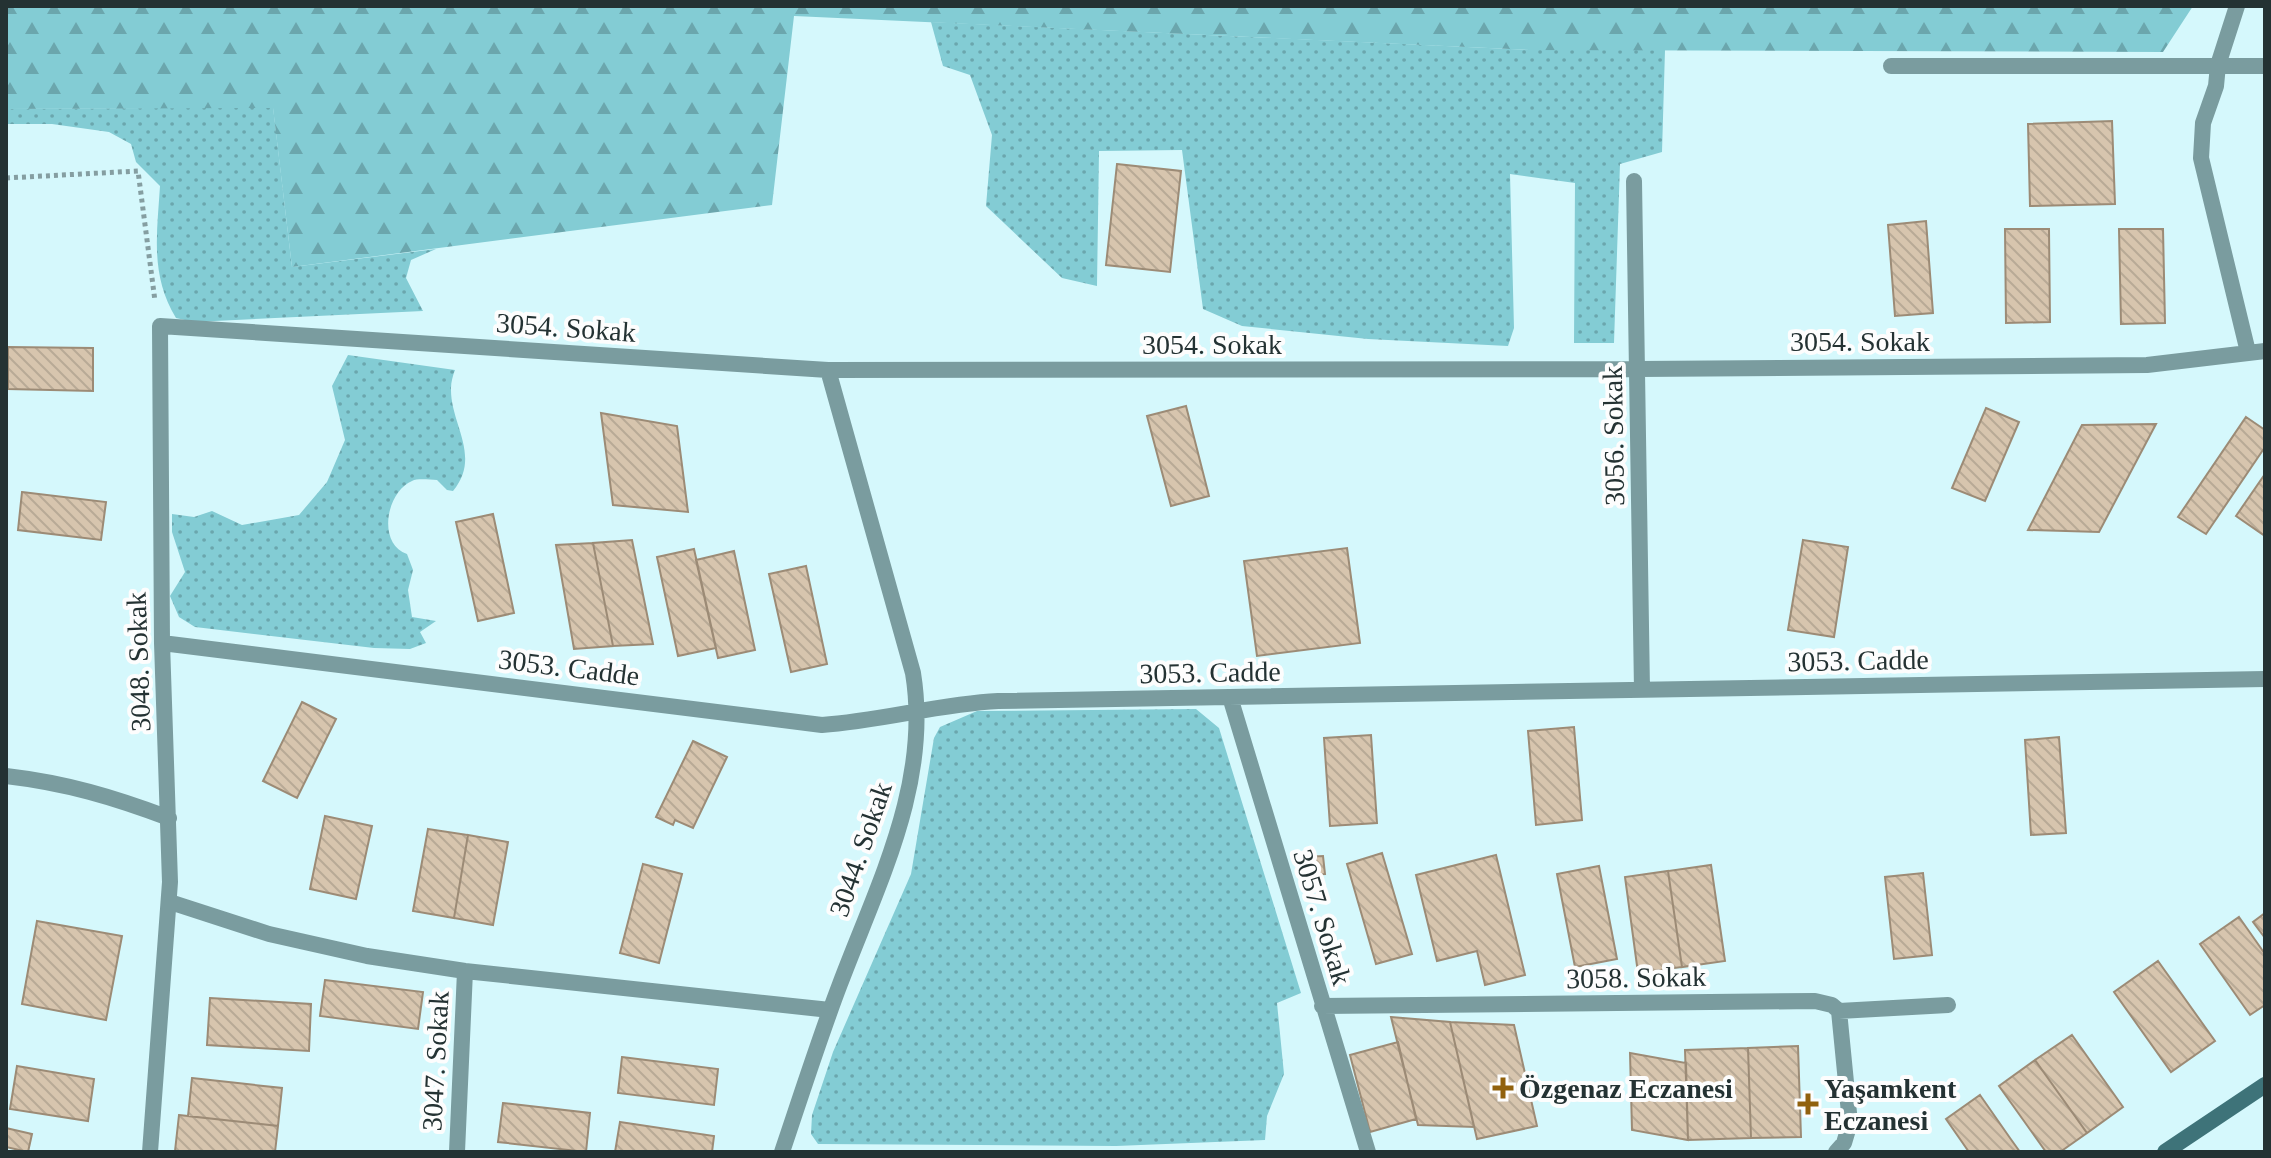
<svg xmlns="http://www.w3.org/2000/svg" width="2271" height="1158" font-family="Georgia,serif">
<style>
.grass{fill:url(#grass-dots)}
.forest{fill:url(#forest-firs)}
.building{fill:url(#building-back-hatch);stroke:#9c8b76;stroke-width:2}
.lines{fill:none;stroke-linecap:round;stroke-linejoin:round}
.path{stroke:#859ea1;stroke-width:5;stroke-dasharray:4 4;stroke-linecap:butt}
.street{stroke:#7a9c9f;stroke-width:16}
.secondary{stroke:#3e7379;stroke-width:16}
.poi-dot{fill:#91610d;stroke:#fdfdfd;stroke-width:3}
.labels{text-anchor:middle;stroke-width:8;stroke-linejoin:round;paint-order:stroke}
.street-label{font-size:28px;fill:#243233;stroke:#fdfdfd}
.poi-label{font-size:28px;font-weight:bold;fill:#243233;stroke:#fdfdfd;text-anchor:start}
</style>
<defs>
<pattern id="grass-dots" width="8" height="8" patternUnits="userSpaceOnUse" patternTransform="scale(2)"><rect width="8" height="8" fill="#83ccd4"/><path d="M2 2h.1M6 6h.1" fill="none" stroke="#6ba6ad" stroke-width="1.8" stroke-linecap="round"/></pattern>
<pattern id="forest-firs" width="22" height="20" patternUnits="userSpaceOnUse" patternTransform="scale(2)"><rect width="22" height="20" fill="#83ccd4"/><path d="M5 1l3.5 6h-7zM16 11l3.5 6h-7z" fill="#6ba6ad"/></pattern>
<pattern id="building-back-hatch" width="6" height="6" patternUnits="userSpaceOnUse" patternTransform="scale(2)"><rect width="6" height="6" fill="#d7c5ae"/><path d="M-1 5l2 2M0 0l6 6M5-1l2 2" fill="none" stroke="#b8aa96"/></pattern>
</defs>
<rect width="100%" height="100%" fill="#d5f8fc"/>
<path class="grass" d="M931,22L1529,50H1665L1662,152L1620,164L1614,343H1574L1575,183L1510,174L1514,328L1508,346L1368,339L1242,326L1203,309L1182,150L1099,151L1097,286L1062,278L986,206L992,135L970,75L943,66Z
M273,107L292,267L436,249L411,260L406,278L423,311L194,322L176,318C150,275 157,234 160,186L136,162L131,144L109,132L52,124H6V109Z
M348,355L455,370C453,375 451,382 451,388C450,424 482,456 453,491L447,490L437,480C430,480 418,478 412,481C386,492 377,544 407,554L413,570L408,590L412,617L436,621L420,632L426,643L410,649L374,648L195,627L179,617L170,596L185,572L172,532V514L194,517L212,511L242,525L299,515L327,482L345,440L332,386Z
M1196,709L1219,728L1301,993L1277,1003L1284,1074L1267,1116L1265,1140L1116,1146L818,1144L811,1134L812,1115L833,1052L911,874L934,738L940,727L977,711Z"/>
<path class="forest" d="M6,6H2193L2163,52L1529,50L794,16L772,205L292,267L273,108L6,109Z"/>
<path class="building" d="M2112,121L2115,204L2030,206L2028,124Z
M1117,164L1181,171L1170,272L1106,265Z
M1926,221L1933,313L1895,316L1888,225Z
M2005,229H2049L2050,322L2006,323Z
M2119,229H2163L2165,323L2121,324Z
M8,347L93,348V391L8,389Z
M1186,406L1209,496L1171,506L1147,416Z
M1986,408L2019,422L1985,501L1952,488Z
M601,413L677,426L688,512L613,505Z
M2246,417L2265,430V447L2206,534L2178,517Z
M2156,424L2099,532L2028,530L2082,425Z
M2265,474V536L2236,516Z
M22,492L106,502L101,540L18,530Z
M493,514L514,613L478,621L456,522Z
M632,540L653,644L613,646L593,543Z
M1803,540L1848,547L1834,637L1788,630Z
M593,543L613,646L574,649L556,545Z
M1347,548L1360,643L1257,656L1244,561Z
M694,549L716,648L678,656L657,557Z
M734,551L755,650L718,658L696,560Z
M806,566L827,664L791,672L769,574Z
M302,702L336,719L297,798L263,781Z
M1574,727L1582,820L1536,825L1528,731Z
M1371,735L1377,823L1330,826L1324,738Z
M2059,737L2066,833L2031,835L2025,740Z
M693,741L727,757L693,828L675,820L673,825L656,817Z
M325,816L372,826L356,899L310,889Z
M428,829L468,835L454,918L413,911Z
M468,835L508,842L493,925L454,918Z
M1382,853L1412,954L1376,964L1347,864Z
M1496,855L1525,975L1485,985L1477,951L1437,961L1416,875Z
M1323,856L1325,874L1307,875L1305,857Z
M643,864L682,874L659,963L620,953Z
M1711,865L1725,961L1682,967L1668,871Z
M1599,866L1617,959L1575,967L1557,874Z
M1668,871L1682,967L1638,973L1625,877Z
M1923,873L1932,955L1894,959L1885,877Z
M2265,913V938L2253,922Z
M2239,917L2265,954V1005L2250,1015L2200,944Z
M37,921L122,936L106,1020L22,1004Z
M2158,961L2215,1041L2171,1072L2114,992Z
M325,980L423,992L418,1029L320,1016Z
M210,998L311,1004L309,1051L207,1045Z
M1391,1017L1450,1022L1474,1127L1418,1125Z
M1450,1022L1514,1025L1537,1126L1477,1139Z
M2072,1035L2123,1107L2087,1133L2035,1060Z
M1398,1042L1416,1119L1370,1132L1350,1055Z
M1798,1046L1801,1137L1751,1138L1748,1048Z
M1748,1048L1751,1138L1688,1140L1685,1050Z
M1630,1053L1686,1063L1688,1140L1632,1130Z
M622,1057L718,1069L714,1105L618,1093Z
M2035,1060L2087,1133L2060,1152H2046L1999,1086Z
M17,1066L94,1079L88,1121L10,1109Z
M192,1078L282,1088L278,1126L188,1116Z
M1980,1095L2010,1138L2020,1152H1969L1946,1119Z
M503,1103L590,1113L586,1152L498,1142Z
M179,1115L278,1126L275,1152L175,1151Z
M620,1122L714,1136L712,1152H615Z
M6,1128L32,1134L28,1152L6,1147Z"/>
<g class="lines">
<path class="path" d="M6,178L138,171L155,301"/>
<path class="street" d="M2237,6L2218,65L2216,86L2203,123L2201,158L2248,352
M1891,66H2265
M1634,181L1642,690
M162,643L822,725C881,721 939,704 998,701L2265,679
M1230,697L1368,1152
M6,776C66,783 113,797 169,818
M170,902L269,934L367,956L465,971L830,1010
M1322,1006L1815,1001L1832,1005L1839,1011L1948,1005
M150,1152L170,882L162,643L160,326L828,370L1639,369L2147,365L2265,351
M457,1152L465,971
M782,1152C801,1096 819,1039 840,984C878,883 931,783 913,673L828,370
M1836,1152L1844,1143L1850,1123L1839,1011"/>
<path class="secondary" d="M2165,1152L2265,1085"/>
</g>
<g class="poi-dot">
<path d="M1499 1076h8v8h8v8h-8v8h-8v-8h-8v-8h8z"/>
<path d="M1804 1092h8v8h8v8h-8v8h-8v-8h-8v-8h8z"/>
</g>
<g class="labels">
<g class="street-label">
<text transform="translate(566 327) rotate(4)" y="10">3054. Sokak</text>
<text x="1860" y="351">3054. Sokak</text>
<text x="1212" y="354">3054. Sokak</text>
<text transform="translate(1613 436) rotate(-91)" y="10">3056. Sokak</text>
<text transform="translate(1858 660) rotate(-1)" y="10">3053. Cadde</text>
<text transform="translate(138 662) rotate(-92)" y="10">3048. Sokak</text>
<text transform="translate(569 667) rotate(7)" y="10">3053. Cadde</text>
<text transform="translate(1210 672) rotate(-1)" y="10">3053. Cadde</text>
<text transform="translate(860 849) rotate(-71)" y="10">3044. Sokak</text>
<text transform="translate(1323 917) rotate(73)" y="10">3057. Sokak</text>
<text transform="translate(1636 977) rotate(-1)" y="10">3058. Sokak</text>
<text transform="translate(435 1061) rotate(-87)" y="10">3047. Sokak</text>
</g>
<g class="poi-label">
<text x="1519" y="1098">Özgenaz Eczanesi</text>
<text x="1824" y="1098">Yaşamkent<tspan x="1824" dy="32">Eczanesi</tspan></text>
</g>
</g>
<rect width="2271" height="1158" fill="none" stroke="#243233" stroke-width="16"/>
</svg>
